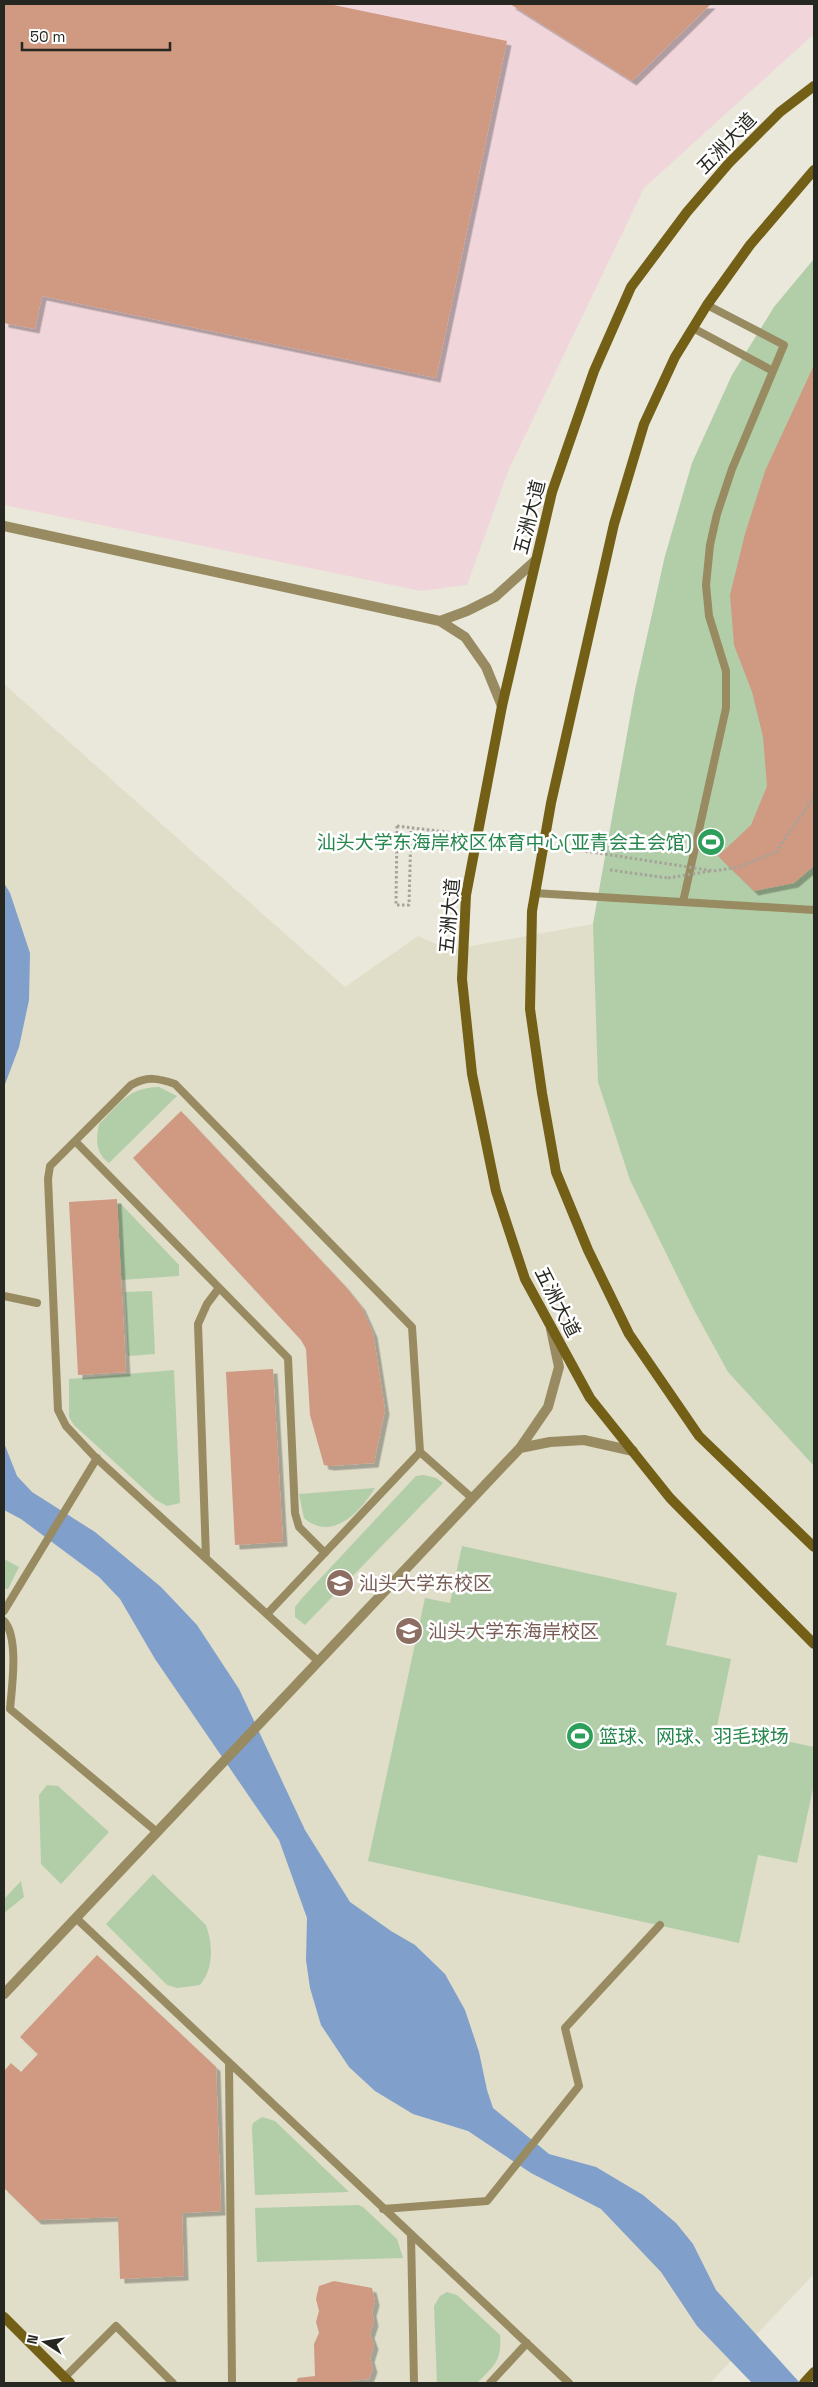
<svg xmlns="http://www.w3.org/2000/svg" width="818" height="2387" font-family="'Space Grotesk','Noto Sans SC',sans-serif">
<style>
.commercial{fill:#f0d6db}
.built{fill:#e0ddc9}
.green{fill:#b2cea8}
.water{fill:#809fcb}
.building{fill:#d09981;filter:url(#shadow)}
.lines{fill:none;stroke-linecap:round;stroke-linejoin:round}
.path{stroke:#a5a499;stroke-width:3;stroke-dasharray:2.5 2.5;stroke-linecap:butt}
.service{stroke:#998b61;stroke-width:8}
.tertiary{stroke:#998b61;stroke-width:10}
.secondary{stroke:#735f16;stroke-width:10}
.path-bridge{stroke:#a5a499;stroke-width:3;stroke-dasharray:2.5 2.5;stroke-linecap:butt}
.labels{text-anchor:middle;stroke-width:5;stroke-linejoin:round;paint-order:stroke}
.street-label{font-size:19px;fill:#272721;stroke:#fff}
.leisure-label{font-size:19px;fill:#27864d;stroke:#fff;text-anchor:end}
.education-label{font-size:19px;fill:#785e54;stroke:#fff;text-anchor:start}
</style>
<defs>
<filter id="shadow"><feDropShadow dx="4.5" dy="4.5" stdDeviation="0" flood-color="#0004"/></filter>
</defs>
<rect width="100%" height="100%" fill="#eae8da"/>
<path class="commercial" d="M4,4H814V34L644,188L509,469L467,585L421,591L4,505Z"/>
<path class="built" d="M814,259V2274L710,2383H4V684L345,987L418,936L450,950L593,924L635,690L665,556L692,463L732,375L774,307Z"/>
<path class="green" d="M814,259V1466L728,1372L694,1310L630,1180L598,1082L593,924L635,690L665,556L692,463L732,375L774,307Z
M159,1087L177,1096L109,1163C95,1153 96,1139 99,1124C121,1103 127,1088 159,1087Z
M117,1203L121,1204L179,1265V1276L121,1280Z
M152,1291L155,1354L128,1356L125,1292Z
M174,1370L180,1503L167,1506L156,1500L74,1425L69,1417V1379Z
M424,1475L436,1478L443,1483L305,1625L295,1617V1607L303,1597L416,1476Z
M375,1488C360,1513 331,1542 304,1518L299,1494Z
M462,1546L677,1593L666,1645L731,1659L717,1726L814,1747V1784L797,1863L758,1855L739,1943L368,1861L425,1598L450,1603Z
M4,1559L19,1567L8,1589H4Z
M47,1785L58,1786L109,1832L61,1884L41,1864L39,1795Z
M153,1874L206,1925C213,1945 214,1968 200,1985L177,1988L167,1985L106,1924Z
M21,1881L24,1897L4,1913V1899Z
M262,2117L275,2121L349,2192L255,2195L252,2128L253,2123Z
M358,2205L363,2207L397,2239L403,2258L257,2262L255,2208Z
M447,2292L457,2295L500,2335C502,2361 494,2366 477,2383H437L434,2306L440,2296Z"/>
<path class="water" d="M4,883L10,893L30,953L29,1000L19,1047L4,1087Z
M4,1443L17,1476L32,1492L95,1532L161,1587L197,1625L239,1689L305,1830L350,1902L391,1931L415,1945L445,1974L465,2010L479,2052L487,2090L493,2108L549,2154L596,2167L643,2195L676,2223L693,2244L716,2290L800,2383H752L697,2326L661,2272L601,2209L531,2173L468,2131L413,2114L375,2091L349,2067L321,2025L310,1988L306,1960L307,1918L279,1840L155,1659L120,1599L99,1577L21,1519L4,1510Z"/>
<path class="building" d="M4,4H329L507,41L436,378L42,296L35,329L4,323Z
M510,4H711L632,81Z
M814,365V866L794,883L754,891L718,856L751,825L767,786L763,737L752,692L734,645L730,595L745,534L765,471Z
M181,1111L345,1286L361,1306L373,1333L385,1410L374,1463L330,1466L324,1465L310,1415L306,1349L301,1340L133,1158Z
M117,1199L126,1372L78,1375L69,1202Z
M273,1369L283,1542L235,1545L226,1372Z
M97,1955L216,2067L221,2211L182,2213L184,2276L120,2279L118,2217L37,2220L4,2188V2071L11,2063L21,2072L38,2054L20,2037Z
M334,2281L372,2288L375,2301L372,2312L374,2322L370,2334L374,2345L370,2358L373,2368L369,2379L350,2381V2383H296L298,2378L315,2376L314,2344L319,2333L316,2322L319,2311L316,2299L319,2286Z"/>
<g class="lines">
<path class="path" d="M397,826L396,905H409L411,831
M610,870L668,878
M714,871L739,867L776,852L814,797"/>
<path class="service" d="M693,328L773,371
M534,893L814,910
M683,902L726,708V671L709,616L706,585L710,545L717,514L732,469L784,345L707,305
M75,1141L288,1358L295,1513L299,1527L325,1553
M4,1296L37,1303
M206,1558L198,1324L207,1304L219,1288
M4,1611L97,1458
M267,1614L420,1452
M4,1621C19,1637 12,1687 10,1709L157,1832
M318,1661L94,1456L66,1426L58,1410L48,1179L50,1166L131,1085C147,1076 158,1078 175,1084L412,1327L420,1452L472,1498
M76,1918L569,2383
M229,2063L232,2383
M383,2209L487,2201L579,2086L565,2028L660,1925
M411,2234L414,2383
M64,2378L116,2326L173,2383
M490,2383L527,2343"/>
<path class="tertiary" d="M4,526L440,621L465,637L486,667L502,706
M440,621L467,611L495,597L536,560
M520,1448L550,1442L584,1440L633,1451
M4,1994L520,1448L548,1407L559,1367L551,1329"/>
<path class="secondary" d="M814,86L780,112L729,163L687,212L631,287L594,371L552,492L502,706L466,895L462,979L472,1074L496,1191L525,1279L590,1398L670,1498L814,1644
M814,170L750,245L707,305L675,357L644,424L614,524L551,803L532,911L530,1009L542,1093L556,1172L588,1250L629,1334L699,1436L814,1547
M4,2317L70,2383
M804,2383L814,2372"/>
<path class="path-bridge" d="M397,826L527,842L714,871
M668,878L711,871"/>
</g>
<defs>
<g id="stadium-disc" transform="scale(1.4375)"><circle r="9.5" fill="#2e9e5b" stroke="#fff"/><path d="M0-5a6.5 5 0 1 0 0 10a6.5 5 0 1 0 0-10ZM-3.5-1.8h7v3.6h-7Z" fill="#fff"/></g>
<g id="university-disc" transform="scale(1.4375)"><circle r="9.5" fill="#8d6e63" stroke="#fff"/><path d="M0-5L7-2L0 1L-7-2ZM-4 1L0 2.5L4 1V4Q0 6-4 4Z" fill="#fff"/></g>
</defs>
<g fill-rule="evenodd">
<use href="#stadium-disc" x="711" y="842"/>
<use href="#university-disc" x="340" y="1583"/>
<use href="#university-disc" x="409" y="1631"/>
<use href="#stadium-disc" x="580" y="1736"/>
</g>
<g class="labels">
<g class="street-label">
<text transform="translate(726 143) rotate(-46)" y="7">五洲大道</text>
<text transform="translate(529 517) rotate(-76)" y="7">五洲大道</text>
<text transform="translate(449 916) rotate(-85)" y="7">五洲大道</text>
<text transform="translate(558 1302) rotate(63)" y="7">五洲大道</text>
</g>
<g class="leisure-label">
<text x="692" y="849">汕头大学东海岸校区体育中心(亚青会主会馆)</text>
<text x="599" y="1743" text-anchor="start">篮球、网球、羽毛球场</text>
</g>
<g class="education-label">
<text x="359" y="1590">汕头大学东校区</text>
<text x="428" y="1638">汕头大学东海岸校区</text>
</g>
</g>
<rect width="818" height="2387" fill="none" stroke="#272721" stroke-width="10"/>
<g transform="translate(45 2342) rotate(282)" stroke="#ffffff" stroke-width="4" paint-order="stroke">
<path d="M0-4L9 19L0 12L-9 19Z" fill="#272721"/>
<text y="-8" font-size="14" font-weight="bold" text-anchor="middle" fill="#272721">N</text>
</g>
<path d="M22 42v8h148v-8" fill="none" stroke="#272721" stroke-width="2.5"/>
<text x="30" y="42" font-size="15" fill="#272721" stroke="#ffffff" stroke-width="4" paint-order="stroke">50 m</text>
</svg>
